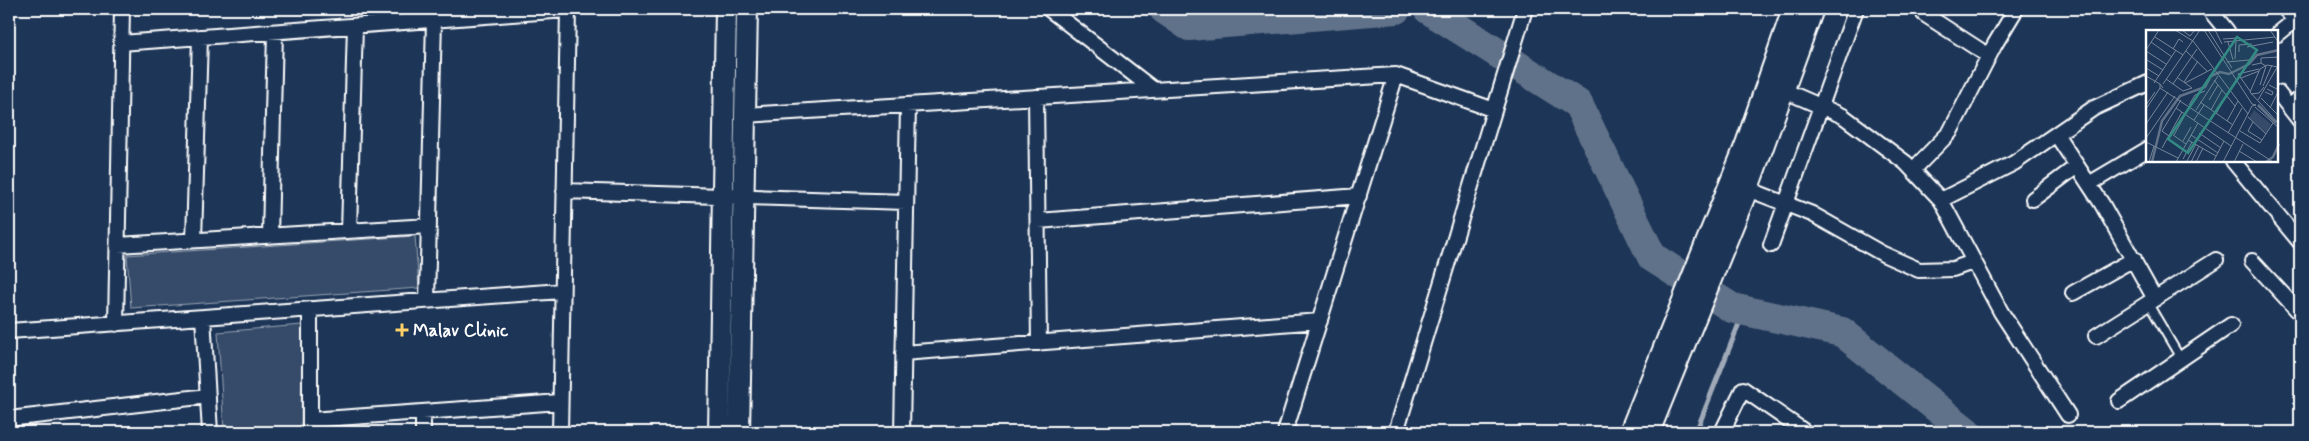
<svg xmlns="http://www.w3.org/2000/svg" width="2309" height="441" font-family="Mynerve,sans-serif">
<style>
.park{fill:#364b69;stroke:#9aa5b4}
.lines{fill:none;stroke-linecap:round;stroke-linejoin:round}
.stream{stroke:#a0aab8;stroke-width:5}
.river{stroke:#617289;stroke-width:30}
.lane-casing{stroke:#fff;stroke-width:11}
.street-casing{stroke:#fff;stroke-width:18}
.secondary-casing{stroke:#fff;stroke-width:24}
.lane{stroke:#1d3557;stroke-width:7}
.street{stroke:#1d3557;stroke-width:14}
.secondary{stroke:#1d3557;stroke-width:20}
.poi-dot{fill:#ffd166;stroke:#1d3557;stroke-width:2}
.labels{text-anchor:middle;stroke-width:4;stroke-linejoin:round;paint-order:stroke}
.poi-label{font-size:18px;font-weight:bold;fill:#fff;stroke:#1d3557;text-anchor:start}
.inset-river{fill:none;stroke:#617289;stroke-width:2.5}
.inset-road{fill:none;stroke:#77869a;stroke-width:1}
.view{fill:#338b84;fill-opacity:0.15;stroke:#338b84;stroke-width:2.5}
.inset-edge{fill:none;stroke:#fff;stroke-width:2.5}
</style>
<rect width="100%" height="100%" fill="#1d3557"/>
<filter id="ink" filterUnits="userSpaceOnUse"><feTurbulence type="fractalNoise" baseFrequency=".02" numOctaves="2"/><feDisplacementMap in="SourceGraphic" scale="10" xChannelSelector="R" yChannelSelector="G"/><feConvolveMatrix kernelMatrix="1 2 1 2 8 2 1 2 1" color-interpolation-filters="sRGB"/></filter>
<g filter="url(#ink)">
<path class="park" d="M415,236L419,288L131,308L127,255Z
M302,325L301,432H224L218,332Z"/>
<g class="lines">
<path class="stream" d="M1696,432L1744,311"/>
<path class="river" d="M1164,9L1189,26L1396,9
M1428,9L1578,104L1652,257L1732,308L1842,332L1967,432"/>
<g class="lane-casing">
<path id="lane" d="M2148,303L2181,359"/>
</g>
<g class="street-casing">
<path id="street" d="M1049,9L1154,90
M2209,9L2227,31
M2285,9L2295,20
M1924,14L1989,56
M2278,34L2300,16
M121,43L567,10
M1783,90L1843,116L1906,163L1941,200L2001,312L2068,415
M2278,93L2300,121
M1036,97L1039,343
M2289,107L2300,98
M745,115L1396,75L1494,110
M2056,134L2102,204L2155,299
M2233,161L2300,242
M1913,170L1950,132L1995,44L2016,9
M2089,184L2148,149
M1740,186L1812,214L1883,254L1919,270L1953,269L1973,262
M564,191L906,202
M2033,199L2077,166
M1941,200L2014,163L2094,108L2148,83
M1038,221L1359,196
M349,231L355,26
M270,236L275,32
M194,240L200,37
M118,245L429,226
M1771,245L1856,9
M2252,261L2300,313
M2073,293L2134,259
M427,301L434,20
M203,317L210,432
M116,324L122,9
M9,331L562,291
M2096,336L2216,260
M903,353L1320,321
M2119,401L2231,325
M9,419L208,396
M310,420L560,402
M310,432V309
M423,432V412
M560,432L568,9
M902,432L908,105
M1285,432L1396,75
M1396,432L1525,9
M1722,432L1743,389L1805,432"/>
</g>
<g class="secondary-casing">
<path id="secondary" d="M719,432L726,9
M739,432L747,9
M1630,432L1746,144L1793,9
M1649,432L1748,188L1813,9"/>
</g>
<use href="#lane" class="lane"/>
<use href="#street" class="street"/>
<use href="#secondary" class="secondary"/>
</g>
</g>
<path class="poi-dot" d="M399.5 322.5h5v5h5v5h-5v5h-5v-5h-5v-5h5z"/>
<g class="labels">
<g class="poi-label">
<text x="413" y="336">Malav Clinic</text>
</g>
</g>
<g transform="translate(2146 30)">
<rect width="132" height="132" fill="#1d3557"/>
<path d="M108,80L125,94L120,103L103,88Z" fill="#364b69"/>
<path class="inset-river" d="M112,75L130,93M6,132L16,91L34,66L59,57L65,46L74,42L83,44L103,34L111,25L133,20M120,132L127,127L133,114"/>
<path class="inset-road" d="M29,0L47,11L102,84M36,0L44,6L49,0M58,0L106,74M62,0L86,38M69,0L76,14M124,0L133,13M9,7L37,25M77,9L92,8M5,12L26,27M78,12L129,7M82,12L87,30M101,17L127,12M27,19L33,9L37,12M0,20L13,0M0,21L20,34M40,21L61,41M93,22V15L106,14M89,29L90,11M1,30L17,40M81,32L103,30M115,33V28L133,27M106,35L115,33L120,36L114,55M132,37L121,35L114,39L104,62L133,94M0,38L13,46M0,46L14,54M32,48L46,58M95,48L113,41M20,49L37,61L46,58M68,50L89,76M38,52L52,31M8,53L30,20M39,53L66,39M17,54L54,0M27,54L51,19M123,55L133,60L124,78M117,56L126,35M17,58L14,54V58L127,132M104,61L92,44L113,39M119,62L126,65L127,62L121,59M105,64L113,63L118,57M115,68L133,86M63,70L72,55M112,70L133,34M54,72L87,95M0,75L9,62M43,75L49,65L59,61M109,77L133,98M30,78L85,116M0,79L14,58M50,80L72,46M65,80L76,60M70,84L80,66M102,87L120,104M48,90L58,75M81,91L92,71M107,92L102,101L116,110M0,94L22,62M94,101L114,113L127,93M53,103L75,118M82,103L96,78M27,105L40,114M28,105L39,85M45,105L72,123M23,106L16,101L35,70M0,108L29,66M42,110L70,126M37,111L45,97M0,112L32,128M16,118L36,82M93,121L111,132M37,129L46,112M41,131L50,114M3,132L8,116M30,132L52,93M45,132L53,116M50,132L57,118M67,132L78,111M77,132L106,76L110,75L106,74M88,132L97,114"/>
<path class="view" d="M91,7L111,20L42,123L22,109Z"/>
<rect width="132" height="132" class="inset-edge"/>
</g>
<rect width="2309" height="441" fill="none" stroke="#1d3557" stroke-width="30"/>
<rect x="15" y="15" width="2279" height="411" fill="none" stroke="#fff" stroke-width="2" filter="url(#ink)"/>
</svg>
